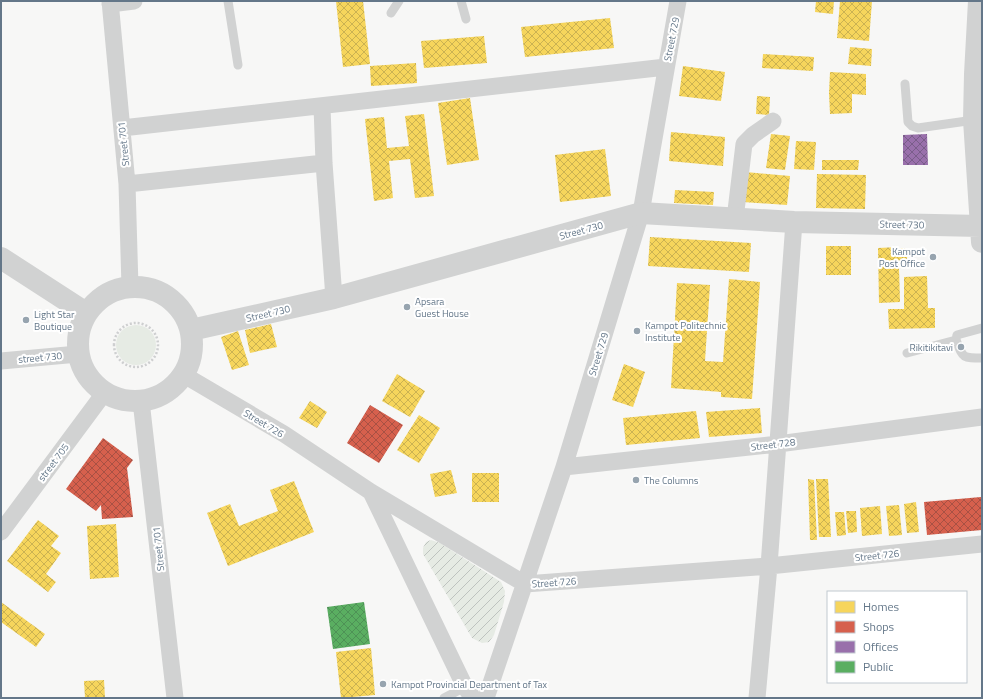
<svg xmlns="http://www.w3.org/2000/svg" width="983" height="699" font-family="'Titillium Web',sans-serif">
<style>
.grass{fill:#e6ebe4}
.garden{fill:url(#garden-furrows)}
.homes{fill:url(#homes-cross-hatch)}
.shops{fill:url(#shops-cross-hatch)}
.offices{fill:url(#offices-cross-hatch)}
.public{fill:url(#public-cross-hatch)}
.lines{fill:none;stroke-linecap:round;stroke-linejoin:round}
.path{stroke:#cecfd0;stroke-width:2.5;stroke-dasharray:2 2;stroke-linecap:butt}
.service{stroke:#d1d2d2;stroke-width:9}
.minor{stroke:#d1d2d2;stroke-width:17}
.tertiary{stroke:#d1d2d2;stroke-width:22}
.poi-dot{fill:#97a4af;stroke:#fff;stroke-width:1.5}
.labels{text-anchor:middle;stroke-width:4;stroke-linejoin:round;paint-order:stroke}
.street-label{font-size:10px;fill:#647789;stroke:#fff}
.poi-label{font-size:10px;fill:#647789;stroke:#fff;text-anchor:start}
</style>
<defs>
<pattern id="garden-furrows" width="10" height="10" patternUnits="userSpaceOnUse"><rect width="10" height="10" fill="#e6ebe4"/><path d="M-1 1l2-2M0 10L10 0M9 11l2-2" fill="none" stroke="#bec3bf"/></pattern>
<pattern id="homes-cross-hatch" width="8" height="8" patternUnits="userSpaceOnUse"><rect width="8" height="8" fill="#f6d55c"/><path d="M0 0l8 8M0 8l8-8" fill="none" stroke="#cbb252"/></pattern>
<pattern id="shops-cross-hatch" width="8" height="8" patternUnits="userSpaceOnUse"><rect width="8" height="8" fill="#d6604d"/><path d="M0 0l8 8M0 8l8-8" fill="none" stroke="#a85144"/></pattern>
<pattern id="offices-cross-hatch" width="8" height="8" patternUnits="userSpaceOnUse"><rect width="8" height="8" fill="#9970ab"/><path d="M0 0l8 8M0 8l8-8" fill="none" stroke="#7a5d8a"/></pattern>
<pattern id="public-cross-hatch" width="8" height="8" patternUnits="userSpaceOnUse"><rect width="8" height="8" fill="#5aae61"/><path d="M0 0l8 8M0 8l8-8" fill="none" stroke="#4e9256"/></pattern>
</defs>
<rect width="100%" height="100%" fill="#f7f7f6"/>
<path class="grass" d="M116 345a20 20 0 1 1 40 0a20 20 0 1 1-40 0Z"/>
<path class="garden" d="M431,540L440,543L501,582L505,591L504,602L494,635L489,642L482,643L472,638L423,554V548L426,542Z"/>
<path class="homes" d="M336,1H363L370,64L343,67Z
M816,1H834L833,14L815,12Z
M840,1H872L869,41L837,38Z
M610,18L614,48L525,57L521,27Z
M484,36L487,63L424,68L421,41Z
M850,47L872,49L871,66L848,64Z
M763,54L814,57L813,71L762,68Z
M416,63L417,83L371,86L370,66Z
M683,66L725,72L721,101L679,96Z
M830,72L866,74V95L852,94V113L830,114L829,93Z
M757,96L770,97L769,115L756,114Z
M470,98L479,160L447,165L438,103Z
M424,114L434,196L415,198L410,159L389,161L393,198L374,201L365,119L384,117L387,148L409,146L405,116Z
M671,132L725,137L723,166L669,161Z
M771,134L790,136L785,170L766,168Z
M796,141L816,142L814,170L794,169Z
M605,149L611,196L560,202L555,155Z
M822,160H859L858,170H822Z
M746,172L790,176L787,205L743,202Z
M817,174L866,175L865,209L816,208Z
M675,190L714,192L713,205L674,203Z
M650,237L751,243L749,272L648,266Z
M826,246H851V275H826Z
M899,247V248H906L908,266L899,267L900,302L879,303L878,248Z
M927,276L928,308H935V328L889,329L888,309H904V277Z
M729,279L760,282L752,399L721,397V392L671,388L677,283L710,285L705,361L723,362Z
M271,324L277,347L250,353L245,330Z
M238,331L249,365L232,370L221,337Z
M624,364L645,372L633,407L612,400Z
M397,374L425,391L410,417L382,401Z
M310,401L327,412L317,428L299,418Z
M760,408L762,433L709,437L706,412Z
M696,411L700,438L626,445L623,418Z
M419,415L440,428L419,463L397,450Z
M451,470L457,493L435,497L430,474Z
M472,473H499V502H472Z
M808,479L814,480L817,540H810Z
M816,479H828L831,537H819Z
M294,481L314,532L228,566L207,513L230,504L239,526L278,511L270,490Z
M916,502L919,532L907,533L904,504Z
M899,505L902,535L889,536L886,506Z
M880,506L882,534L862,536L860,508Z
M846,511H856L857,532L848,533Z
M835,512H844L846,535L837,536Z
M38,520L59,536L51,546L61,553L46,574L56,582L48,592L7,561Z
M116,524L119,577L90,579L87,526Z
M1,602L45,634L36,647L1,622Z
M371,648L375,695L341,698L336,652Z
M104,680L105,698H85L84,681Z"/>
<path class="shops" d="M370,405L403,425L379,463L347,443Z
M103,438L133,460L127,468L133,517L102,519L101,505L96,511L66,489Z
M981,497L982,530L927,535L924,502Z"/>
<path class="offices" d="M927,134L928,165H903V135Z"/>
<path class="public" d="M364,602L370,644L333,649L327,607Z"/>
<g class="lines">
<path class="path" d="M114 345a22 22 0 1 1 44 0a22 22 0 1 1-44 0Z"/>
<path class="service" d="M228,1L238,65
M461,1L466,19
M391,13L399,1
M905,84L908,122L912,126L918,128L974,120
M982,328L957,335L956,340C963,358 962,358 982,358
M907,353L956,340
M444,698L465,687"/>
<path class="minor" d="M110,1L127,184L130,287
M110,4L134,1
M322,106L324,163L334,298
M122,128L666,67
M127,184L324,163
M735,219L744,144L753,135L773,121
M1,361L78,354
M184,375L284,434L371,492L525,584L769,566L982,544
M141,401L175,698
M564,467L778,444L982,417
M371,492L465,687L473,698
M1,532L105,392
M486,698L564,467L641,213L678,1
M757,698L769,566L794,222"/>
<path class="tertiary" d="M979,1L975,74L974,120L982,242
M1,258L86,313
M78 344a57 57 0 1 1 114 0a57 57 0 1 1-114 0Z
M191,330L334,298L641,213L794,222L981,226"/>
</g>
<g class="poi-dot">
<circle cx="933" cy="257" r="4"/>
<circle cx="407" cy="307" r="4"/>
<circle cx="26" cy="320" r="4"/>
<circle cx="637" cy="331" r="4"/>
<circle cx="961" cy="347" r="4"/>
<circle cx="636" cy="480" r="4"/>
<circle cx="383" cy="684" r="4"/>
</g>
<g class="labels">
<g class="street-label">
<text transform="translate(671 39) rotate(-79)" y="4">Street 729</text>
<text transform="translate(123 144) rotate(-96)" y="4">Street 701</text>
<text transform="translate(902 224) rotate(1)" y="4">Street 730</text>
<text transform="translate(581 230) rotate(-15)" y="4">Street 730</text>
<text transform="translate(268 313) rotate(-13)" y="4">Street 730</text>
<text transform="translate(598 354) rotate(-73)" y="4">Street 729</text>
<text transform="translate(40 357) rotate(-5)" y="4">street 730</text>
<text transform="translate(264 423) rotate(31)" y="4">Street 726</text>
<text transform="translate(773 444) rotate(-7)" y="4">Street 728</text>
<text transform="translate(53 462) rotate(-53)" y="4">street 705</text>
<text transform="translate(158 549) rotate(-96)" y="4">Street 701</text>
<text transform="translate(877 555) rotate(-6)" y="4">Street 726</text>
<text transform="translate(554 582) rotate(-4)" y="4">Street 726</text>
</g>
<g class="poi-label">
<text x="925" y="255" text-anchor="end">Kampot<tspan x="925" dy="12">Post Office</tspan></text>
<text x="415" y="305">Apsara<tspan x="415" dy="12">Guest House</tspan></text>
<text x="34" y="318">Light Star<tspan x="34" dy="12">Boutique</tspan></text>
<text x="645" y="329">Kampot Politechnic<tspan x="645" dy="12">Institute</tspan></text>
<text x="953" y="351" text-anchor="end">Rikitikitavi</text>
<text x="644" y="484">The Columns</text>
<text x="391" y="688">Kampot Provincial Department of Tax</text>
</g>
</g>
<rect width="983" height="699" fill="none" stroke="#647789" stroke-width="4"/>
<rect x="827" y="591" width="140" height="92" fill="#ffffff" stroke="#c1c9d0"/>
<rect x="835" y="601" width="20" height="12" fill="#f6d55c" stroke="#c1c9d0"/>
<text x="863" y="611" font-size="12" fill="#647789">Homes</text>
<rect x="835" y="621" width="20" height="12" fill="#d6604d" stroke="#c1c9d0"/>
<text x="863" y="631" font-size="12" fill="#647789">Shops</text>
<rect x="835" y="641" width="20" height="12" fill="#9970ab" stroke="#c1c9d0"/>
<text x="863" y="651" font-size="12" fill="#647789">Offices</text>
<rect x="835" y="661" width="20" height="12" fill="#5aae61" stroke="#c1c9d0"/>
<text x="863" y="671" font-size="12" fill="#647789">Public</text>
</svg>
